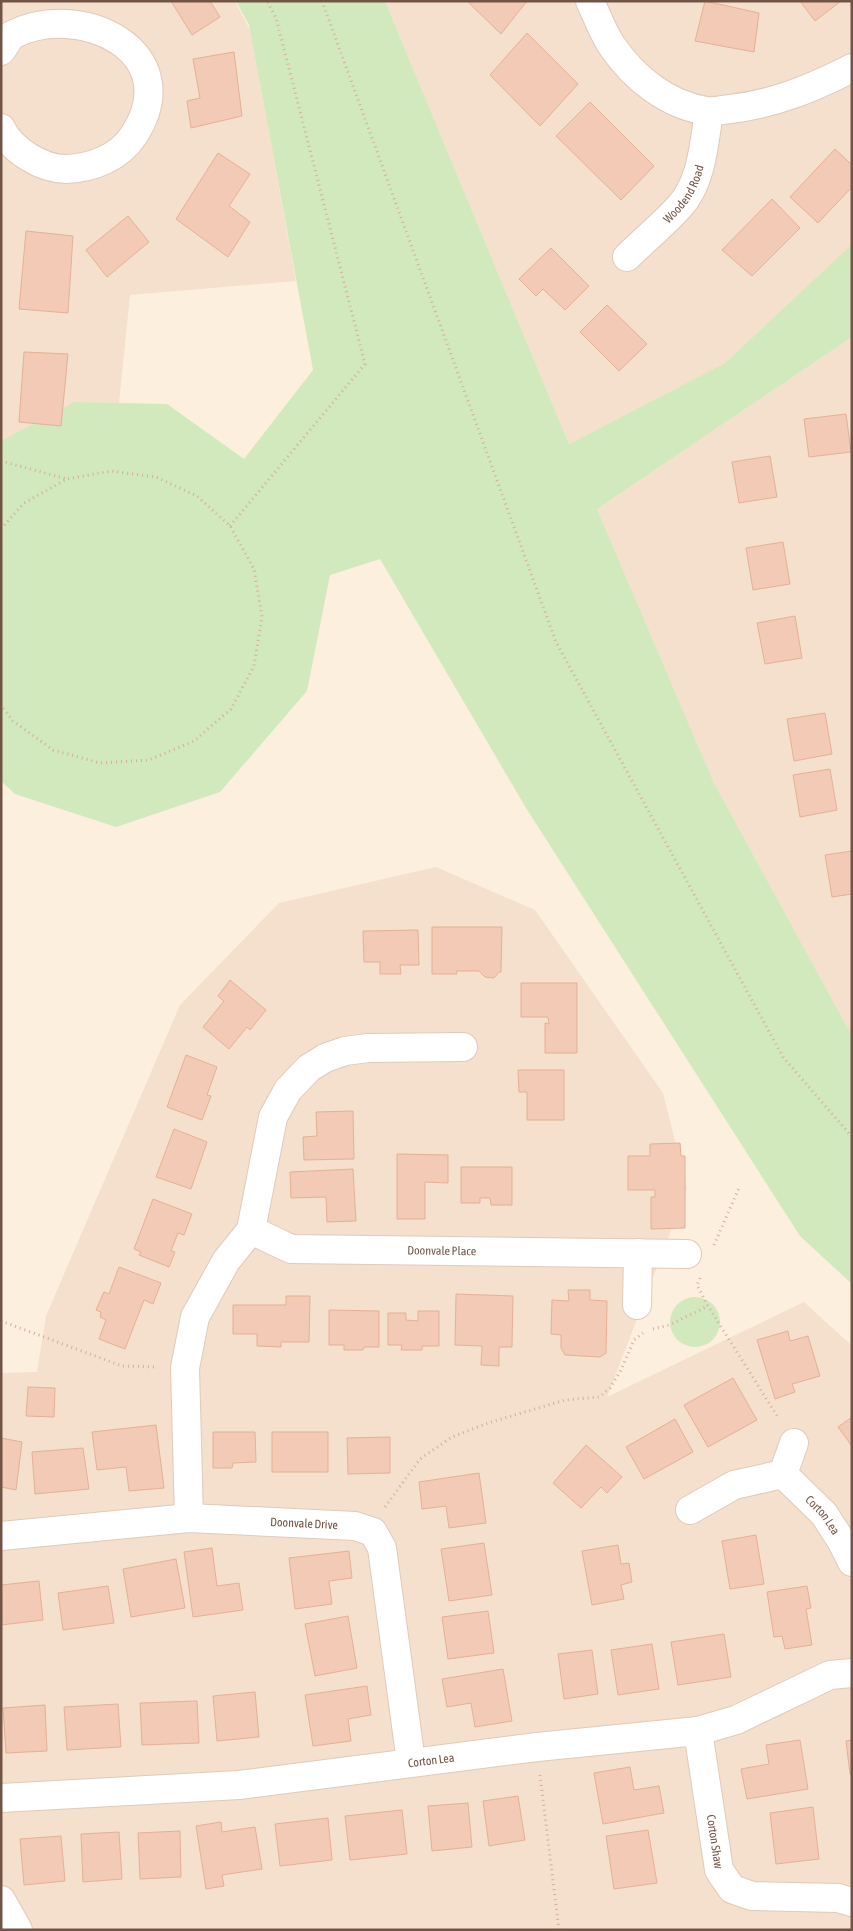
<svg xmlns="http://www.w3.org/2000/svg" width="853" height="1931" font-family="'Asap Condensed',sans-serif">
<style>
.residential{fill:#f4e0cc}
.green{fill:#d1e9bd}
.building{fill:#f2cab5;stroke:#e5b096}
.lines{fill:none;stroke-linecap:round;stroke-linejoin:round}
.street-casing{stroke:#e0caba;stroke-width:30}
.path{stroke:#d6ae99;stroke-width:3;stroke-dasharray:1 4;stroke-linecap:butt}
.street{stroke:#fff;stroke-width:28}
.labels{text-anchor:middle;stroke-width:4;stroke-linejoin:round;paint-order:stroke}
.street-label{font-size:12px;fill:#725446;stroke:#fff3e4}
</style>
<rect width="100%" height="100%" fill="#fcefde"/>
<path class="residential" d="M1,1H235L250,30L296,281L130,295L119,403L74,402L1,441Z
M385,1H852V244L725,363L569,444Z
M852,337V1036L714,783L597,509Z
M436,867L535,910L663,1093L687,1189L607,1397L804,1302L852,1346V1930H1V1373L37,1372L46,1316L180,1005L279,903Z"/>
<path class="green" d="M236,1H385L569,444L725,363L852,244V337L597,509L714,783L852,1036V1284L800,1236L526,808L380,559L330,575L307,691L220,792L116,827L15,794L1,781V441L74,402L167,404L244,459L313,370L249,25Z
M670 1322a25 25 0 1 1 50 0a25 25 0 1 1-50 0Z"/>
<path class="building" d="M171,1H210L220,17L192,35Z
M467,1H527L501,34Z
M705,1L759,13L754,52L695,41Z
M800,1H841L815,21Z
M527,33L578,84L540,126L490,75Z
M234,52L242,116L191,128L187,101L200,98L193,59Z
M590,102L654,166L621,200L556,136Z
M835,149L852,165V187L818,223L790,197Z
M218,153L250,174L229,206L250,222L228,257L176,219Z
M772,199L800,228L752,276L722,250Z
M128,216L149,242L107,277L86,250Z
M26,231L73,236L68,313L19,309Z
M551,248L589,286L565,310L543,289L536,296L519,279Z
M607,305L647,344L619,371L580,332Z
M24,352L68,354L61,426L19,422Z
M846,414L851,452L809,457L804,419Z
M770,456L777,497L739,503L732,462Z
M783,542L790,584L753,590L746,548Z
M795,616L802,658L765,664L757,623Z
M825,713L832,754L794,761L787,719Z
M830,769L837,810L800,817L793,775Z
M852,851V894L832,897L825,855Z
M432,927H502L501,972H499L494,978L485,977L479,971H456L457,974H432Z
M418,930L419,965H400L401,974H380V962H364L363,931Z
M230,980L266,1010L250,1030L247,1027L229,1049L203,1027L224,1001L218,996Z
M521,983H577V1053H545V1023L549,1024L548,1017H521Z
M186,1055L217,1067L207,1095L211,1096L202,1120L167,1107Z
M518,1070H564V1120H527V1092H519Z
M353,1111L354,1159L304,1160L303,1137L317,1136L316,1112Z
M174,1129L207,1142L191,1189L156,1177Z
M680,1143L681,1156H685V1228L651,1229V1197H655V1190H628V1156H650V1144Z
M397,1154L448,1155V1183L425,1182V1219H397Z
M461,1167H512V1205H491L490,1198H480V1203H461Z
M353,1169L356,1221L327,1222L326,1197L291,1198L290,1172Z
M153,1199L192,1214L184,1235L178,1233L171,1251L175,1252L169,1267L139,1255L141,1252L134,1249Z
M119,1267L161,1283L153,1304L144,1300L125,1349L99,1339L106,1320L100,1317L101,1312L96,1310L104,1292L109,1294Z
M568,1290H590V1300L607,1301L606,1353L600,1357L565,1355L561,1348V1335L551,1334L552,1300L569,1301Z
M456,1294L513,1296L512,1347H499V1366L481,1365L482,1346L455,1345Z
M286,1296H310L309,1342H281V1347L257,1346V1334H233V1305H286Z
M329,1310L379,1311V1347H364L363,1350H344V1345H329Z
M418,1311H439V1346H422V1350H401L402,1345H388V1313H406V1320L418,1321Z
M788,1331L790,1341L808,1336L820,1376L792,1384L795,1392L775,1399L757,1340Z
M733,1378L757,1420L708,1447L684,1405Z
M28,1387L55,1388L54,1417L26,1416Z
M852,1417V1446L838,1427Z
M675,1419L693,1452L644,1479L626,1447Z
M156,1425L164,1488L129,1491L126,1467L97,1470L92,1432Z
M213,1432H255L256,1462L233,1463L232,1468H213Z
M272,1432H328V1472H272Z
M390,1437V1473L348,1474L347,1438Z
M1,1438L22,1442L16,1490L1,1487Z
M586,1445L622,1477L607,1493L601,1487L581,1508L553,1483Z
M83,1448L89,1489L35,1494L32,1452Z
M479,1473L486,1523L449,1528L446,1506L422,1509L419,1482Z
M756,1535L764,1584L730,1589L722,1541Z
M484,1543L492,1595L449,1601L441,1549Z
M618,1545L621,1564L629,1563L632,1582L621,1585L624,1599L592,1605L582,1551Z
M212,1548L217,1586L239,1583L243,1610L193,1617L184,1552Z
M349,1551L352,1578L329,1581L332,1604L295,1609L289,1558Z
M176,1559L185,1608L131,1617L123,1569Z
M39,1581L43,1620L1,1625V1585Z
M108,1586L114,1623L63,1630L58,1593Z
M807,1586L811,1608L806,1609L812,1645L785,1649L782,1636L774,1637L767,1592Z
M488,1611L494,1653L448,1659L442,1617Z
M348,1616L357,1668L315,1676L305,1624Z
M724,1634L731,1677L678,1685L671,1642Z
M652,1644L659,1689L618,1695L611,1650Z
M592,1650L598,1694L564,1699L558,1654Z
M503,1669L512,1721L475,1727L471,1703L447,1707L442,1679Z
M367,1686L371,1715L348,1719L351,1741L313,1746L305,1695Z
M255,1692L259,1737L217,1741L213,1696Z
M197,1701L199,1743L142,1745L140,1703Z
M118,1704L121,1747L67,1750L64,1707Z
M45,1705L47,1751L6,1753L3,1708Z
M800,1740L808,1789L747,1799L741,1769L769,1764L766,1745Z
M852,1740V1774H850L846,1741Z
M630,1767L634,1790L659,1786L664,1813L603,1824L594,1773Z
M518,1796L525,1840L489,1846L483,1801Z
M468,1803L472,1847L432,1851L428,1806Z
M813,1807L819,1859L776,1864L770,1813Z
M402,1810L407,1854L350,1860L345,1816Z
M328,1818L332,1860L280,1866L275,1824Z
M221,1822L222,1832L255,1827L262,1869L222,1875L224,1886L206,1889L196,1826Z
M648,1830L657,1883L614,1889L606,1836Z
M180,1831L181,1877L140,1879L138,1833Z
M119,1832L122,1879L83,1882L81,1834Z
M61,1836L65,1881L24,1885L20,1839Z"/>
<g class="lines">
<g class="street-casing">
<g id="street">
<path d="M590,1C597,16 603,33 612,46C634,78 667,105 707,111C714,112 722,110 730,109C774,104 813,88 852,68"/>
<path d="M1,51C5,46 8,39 12,35C79,0 188,51 134,135C119,158 92,168 66,169C42,169 11,150 1,128"/>
<path id="s1" d="M627,257C644,240 664,224 680,206C702,182 704,143 709,112"/>
<path id="s2" d="M251,1230L291,1249L687,1254"/>
<path d="M637,1305L638,1253"/>
<path d="M783,1474L794,1443"/>
<path id="s3" d="M690,1510L734,1485L783,1474L824,1514L842,1542L852,1562"/>
<path d="M189,1518L185,1368L195,1317L226,1261L251,1230L273,1117L288,1090L309,1068L325,1058L345,1051L368,1048L463,1047"/>
<path id="s4" d="M1,1536L189,1518L355,1526L373,1532L382,1548L411,1762"/>
<path id="s5" d="M698,1731L719,1870L732,1889L752,1896L838,1898L852,1902"/>
<path id="s6" d="M1,1798L239,1785L537,1747L698,1731L736,1720L830,1675L852,1673"/>
<path d="M1,1900L18,1930"/>
</g>
</g>
<path class="path" d="M322,1L556,642L783,1057L852,1137
M1,461L67,479
M230,526L365,364L276,18L267,1
M1,529L24,503L67,479L111,471L156,477L197,496L230,526L254,569L262,617L254,666L231,709L194,741L149,760L100,763L53,750L13,721L1,705
M714,1245L739,1188
M700,1278L697,1285L708,1306L779,1419
M1,1321L122,1366L158,1367
M653,1329L669,1325L708,1306
M385,1507L420,1459L452,1437L488,1423L565,1400L599,1397L610,1388L621,1370L634,1340L643,1333
M540,1775L559,1930"/>
<use href="#street" class="street"/>
</g>
<g class="labels">
<g class="street-label">
<text dy="4" stroke="none"><textPath href="#s1" startOffset="86">Woodend Road</textPath></text>
<text dy="4" stroke="none"><textPath href="#s2" startOffset="195">Doonvale Place</textPath></text>
<text dy="4" stroke="none"><textPath href="#s3" startOffset="158">Corton Lea</textPath></text>
<text dy="4" stroke="none"><textPath href="#s4" startOffset="304">Doonvale Drive</textPath></text>
<text dy="4" stroke="none"><textPath href="#s6" startOffset="432">Corton Lea</textPath></text>
<text dy="4" stroke="none"><textPath href="#s5" startOffset="112">Corton Shaw</textPath></text>
</g>
</g>
<rect width="853" height="1931" fill="none" stroke="#725446" stroke-width="5"/>
</svg>
